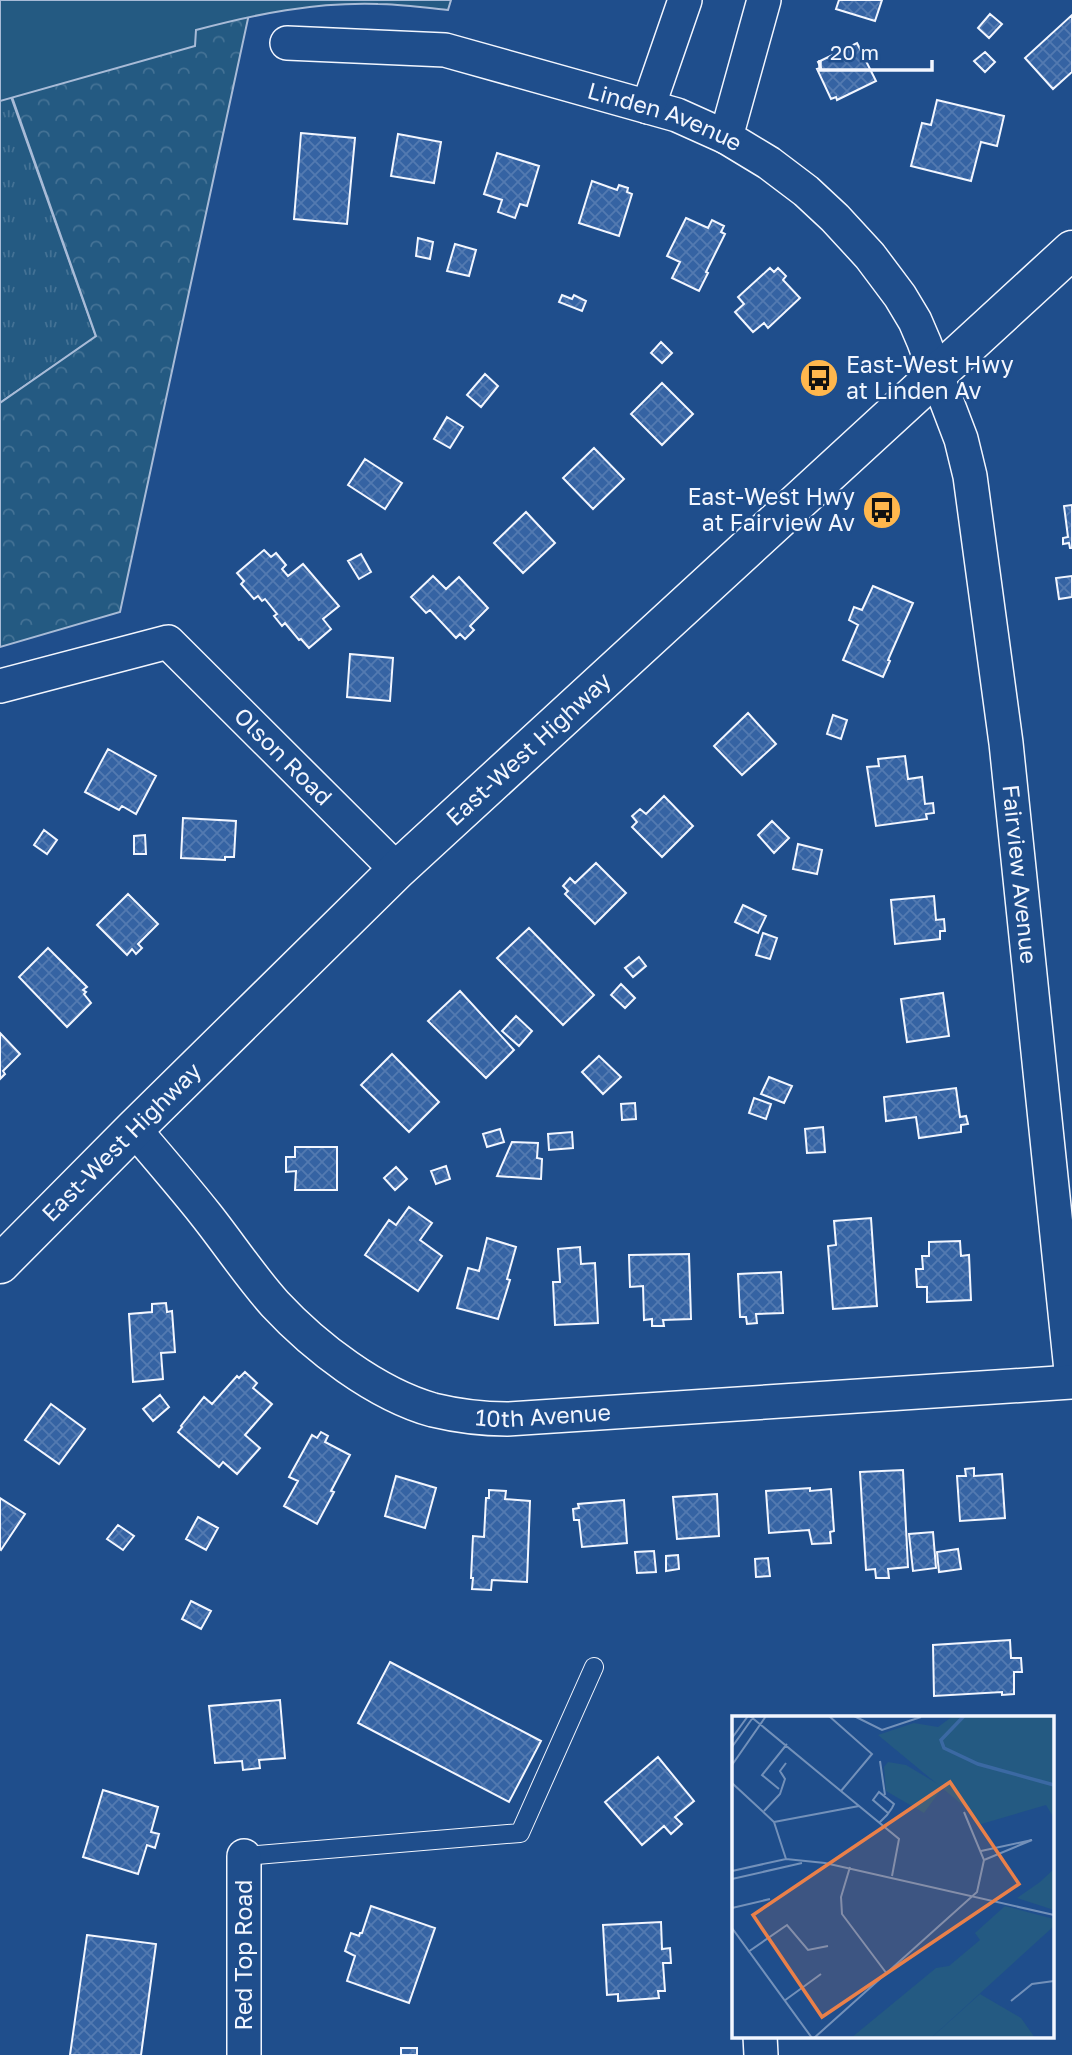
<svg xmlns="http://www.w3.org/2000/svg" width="1072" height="2055" font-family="'Golos Text',sans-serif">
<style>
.grass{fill:url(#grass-tufts);stroke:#a8bbd7;stroke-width:2}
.forest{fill:url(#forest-crowns);stroke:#a8bbd7;stroke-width:2}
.park{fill:#245a82;stroke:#a8bbd7;stroke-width:2}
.building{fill:url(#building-cross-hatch);stroke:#f2f6ff;stroke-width:2}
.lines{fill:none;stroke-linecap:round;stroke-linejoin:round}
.lane-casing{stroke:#f2f6ff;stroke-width:20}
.street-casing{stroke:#f2f6ff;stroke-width:36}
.primary-casing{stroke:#f2f6ff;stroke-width:41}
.lane{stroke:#1f4e8c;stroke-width:18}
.street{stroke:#1f4e8c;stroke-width:33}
.primary{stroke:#1f4e8c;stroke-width:38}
.labels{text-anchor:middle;stroke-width:5;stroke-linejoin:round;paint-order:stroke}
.street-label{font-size:23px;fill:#f2f6ff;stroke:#1f4e8c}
.poi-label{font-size:23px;fill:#f2f6ff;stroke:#1f4e8c;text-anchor:start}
.inset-river{fill:none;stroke:#3b69a3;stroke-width:3.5}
.inset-road{fill:none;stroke:#7391ba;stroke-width:2}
.view{fill:#ea8049;fill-opacity:0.15;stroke:#ea8049;stroke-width:3.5}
.inset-edge{fill:none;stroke:#f2f6ff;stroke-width:3.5}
</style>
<defs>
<pattern id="grass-tufts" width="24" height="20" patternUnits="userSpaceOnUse" patternTransform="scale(1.75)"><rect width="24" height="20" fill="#245a82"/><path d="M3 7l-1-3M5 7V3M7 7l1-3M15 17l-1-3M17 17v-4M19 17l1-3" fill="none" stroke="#447295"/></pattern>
<pattern id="forest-crowns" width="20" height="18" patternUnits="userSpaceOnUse" patternTransform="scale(1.75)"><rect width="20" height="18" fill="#245a82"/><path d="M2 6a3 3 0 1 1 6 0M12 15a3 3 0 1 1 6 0" fill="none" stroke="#447295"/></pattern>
<pattern id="building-cross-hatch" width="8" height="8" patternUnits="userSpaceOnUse" patternTransform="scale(1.75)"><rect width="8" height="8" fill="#3563a3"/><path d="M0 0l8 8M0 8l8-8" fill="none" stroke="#537ab1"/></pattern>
</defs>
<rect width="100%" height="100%" fill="#1f4e8c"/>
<path class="grass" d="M4,77L96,337L0,403V79Z"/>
<path class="forest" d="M0,0H252L120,612L0,647V403L96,336L5,77Z"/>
<path class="park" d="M0,0H451L448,10C425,8 401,4 378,4C315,2 256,14 196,30L195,46L0,101Z"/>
<path class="building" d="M839,0H882L875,21L836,9Z
M990,14L1002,24L989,38L978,28Z
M1072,15V72L1053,89L1025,58Z
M857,43L876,81L837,100L836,97L831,99L817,69L821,68L818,62Z
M985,52L995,62L985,72L974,61Z
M937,100L1004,116L997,146L981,142L971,181L911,166L922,123L931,125Z
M301,133L355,138L347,224L294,219Z
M398,134L441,142L434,183L391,176Z
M497,153L539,166L527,206L520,204L515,218L498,212L502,200L484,194Z
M592,181L617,190L619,185L628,188L627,192L632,194L619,236L579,223Z
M686,218L708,228L712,220L724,226L721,232L725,234L706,272L708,273L699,291L672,278L680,262L667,256Z
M418,238L433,242L430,259L416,256Z
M455,244L476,250L469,276L447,271Z
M770,268L774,272L778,268L786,276L783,280L800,298L768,328L764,323L753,332L735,312L744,304L738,297Z
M562,295L572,299L574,295L586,301L582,311L559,302Z
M661,342L672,353L662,363L651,353Z
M485,374L498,386L481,407L467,395Z
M662,383L693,414L662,445L631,414Z
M447,417L463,427L450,448L434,439Z
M594,448L624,479L593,509L563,478Z
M365,459L402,483L385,509L348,485Z
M1072,505V548H1070L1069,543L1063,544V538L1068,537L1064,506Z
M526,512L555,543L523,573L494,543Z
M264,550L271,557L276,553L286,565L282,569L288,576L303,564L339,606L323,619L331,629L309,648L301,639L299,640L285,623L282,626L274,616L277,614L265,599L262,601L258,596L254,599L241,584L244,581L237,573Z
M361,554L371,572L359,579L348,561Z
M433,576L446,589L459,577L488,608L470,626L474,630L465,639L460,634L456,638L430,610L426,613L411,597Z
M1072,576V597L1059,599L1056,578Z
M873,586L913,603L888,660L890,661L883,677L843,660L858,625L849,620L854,607L862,610Z
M350,654L393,658L390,701L347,697Z
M748,713L776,744L742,775L714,746Z
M833,715L847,720L841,739L827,734Z
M108,749L156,776L136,814L122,806L119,810L85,792Z
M905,756L908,779L922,777L925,804L933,803L934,813L926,814L927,819L876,826L867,767L879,766L878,759Z
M664,796L693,826L662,857L632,827L637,822L632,816L640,809L646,814Z
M183,818L236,821L234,857H225V860L181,858Z
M772,821L789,838L774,853L758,835Z
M44,830L57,840L47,854L34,845Z
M145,835L146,854H134V836Z
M798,844L822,850L817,874L793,869Z
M596,863L626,893L595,924L565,894L568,891L563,886L570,878L575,883Z
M128,894L158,924L138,944L142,948L136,954L132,949L127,955L97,925Z
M934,896L936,920L944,919L945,931H940V939L895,944L891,900Z
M743,905L766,916L758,933L735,922Z
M529,928L594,995L563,1025L497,958Z
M763,933L777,938L770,959L756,955Z
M48,948L87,987L83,990L86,992L84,994L91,1003L67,1027L19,977Z
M639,957L646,966L633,977L625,968Z
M621,984L635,998L625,1008L611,995Z
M460,991L514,1050L486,1078L428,1021Z
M943,993L949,1036L907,1042L901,999Z
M516,1016L532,1031L519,1046L502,1031Z
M0,1033L20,1054L3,1071L5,1074L0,1079Z
M392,1054L439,1102L409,1132L361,1085Z
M599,1056L621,1077L603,1094L582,1072Z
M769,1077L792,1086L784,1103L761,1094Z
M956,1088L960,1117L966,1116L968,1124L961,1125V1132L919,1138L916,1117L886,1121L884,1097Z
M754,1098L771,1104L766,1119L749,1113Z
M635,1103L636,1119L622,1120L621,1104Z
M823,1127L825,1152L807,1153L805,1129Z
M500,1129L504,1142L487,1147L483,1134Z
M572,1132L573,1148L549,1150L548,1134Z
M512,1142L538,1143L537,1158L542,1159L541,1179L497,1176Z
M295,1147H337V1190H295L296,1171L286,1172V1157H295Z
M446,1166L450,1179L436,1184L431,1171Z
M396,1167L407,1179L395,1190L384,1178Z
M409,1207L432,1223L420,1240L442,1256L418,1291L365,1255L389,1220L396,1225Z
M871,1218L877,1306L833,1309L828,1246L836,1245L834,1221Z
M487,1238L516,1247L507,1279L510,1280L498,1319L457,1308L468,1268L479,1271Z
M960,1241L961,1256L969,1255L971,1300L927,1302V1287H917L916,1269H923L922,1256H929V1242Z
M580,1247L581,1264L595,1263L598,1323L555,1325L553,1282H560L558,1249Z
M689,1254L691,1319L663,1320L664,1326H652V1319L644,1320L643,1286L630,1287L629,1255Z
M781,1272L783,1313L756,1314L757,1323L747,1324L746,1317H740L738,1274Z
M166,1303L167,1312L172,1311L175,1352L161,1353L163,1379L133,1382L129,1314L152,1312V1304Z
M245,1372L257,1383L253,1388L272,1404L245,1435L260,1448L237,1474L223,1462L219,1467L178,1432L182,1427L181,1426L204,1397L212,1404L237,1376L239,1378Z
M160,1395L169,1407L153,1421L143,1409Z
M51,1404L85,1429L59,1464L25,1440Z
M321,1432L328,1436L325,1442L350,1455L331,1491L334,1492L317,1524L284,1506L298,1481L289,1477L312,1435L317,1438Z
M974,1468V1476L1002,1474L1005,1518L960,1521L957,1476H966L965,1469Z
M903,1470L908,1567L888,1569L889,1578H876L875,1569L866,1570L860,1472Z
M396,1476L436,1488L425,1528L385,1516Z
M810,1488V1491L831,1489L834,1531L830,1532L831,1543L812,1544L809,1530L769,1533L766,1491Z
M489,1490L506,1491L505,1499L530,1501L527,1582L492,1580L491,1590L472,1589L473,1578H471L473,1536L484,1537L486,1498H489Z
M717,1494L719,1536L677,1539L673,1497Z
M0,1498L25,1514L1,1550L0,1549Z
M624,1500L627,1543L582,1547L579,1520H574L573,1509L579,1508L578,1504Z
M198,1517L218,1528L206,1550L186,1539Z
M118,1525L134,1536L123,1550L107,1539Z
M933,1532L936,1568L913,1571L909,1534Z
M958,1549L961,1569L939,1572L937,1552Z
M654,1551L656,1572L637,1573L635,1552Z
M678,1555L679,1569L666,1571V1556Z
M768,1558L770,1576L756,1577L755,1559Z
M191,1601L211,1611L201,1629L182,1619Z
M1010,1640L1011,1658H1021L1022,1672H1014V1694L1002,1695V1692L934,1696L933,1645Z
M390,1662L541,1741L509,1802L358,1723Z
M280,1700L285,1758L259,1760L260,1768L243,1770L242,1761L215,1763L209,1706Z
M658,1757L694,1801L675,1817L682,1824L671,1834L664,1826L642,1845L605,1802Z
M103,1790L158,1807L151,1832L159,1834L155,1848L147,1845L138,1874L83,1857Z
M371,1906L435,1928L409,2003L347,1981L355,1956L345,1951L351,1933L359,1936L360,1933H362Z
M661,1922L662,1949L670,1948L671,1963H663L665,1991H658L659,1998L618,2001V1994L607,1995L603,1925Z
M87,1935L156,1944L141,2055H70Z
M401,2048H417V2055H401Z"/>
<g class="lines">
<g class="lane-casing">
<path id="lane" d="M244,1856L520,1833L594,1667"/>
</g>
<g class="street-casing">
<g id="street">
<path id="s1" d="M287,43L445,50L677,115L726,137L769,163L806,191L835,218L870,256L900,296L915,321L924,342L961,439L970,476L1006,743L1072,1380"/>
<path d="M648,107L685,0"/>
<path d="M726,137L764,0"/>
<path id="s2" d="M0,686L168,642L397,870"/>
<path id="s3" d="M134,1129C158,1157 183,1186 206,1215C229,1244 250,1276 275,1304C315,1347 376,1394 433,1410C458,1416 482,1419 507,1419L1072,1382"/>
<path d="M760,2036L761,2055"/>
<path d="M244,2055V1856"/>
</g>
</g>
<g class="primary-casing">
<g id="primary">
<path id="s4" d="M0,1264L134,1129L397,870L1072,250"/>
</g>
</g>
<use href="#lane" class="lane"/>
<use href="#street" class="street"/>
<use href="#primary" class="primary"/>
</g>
<defs>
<g id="bus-disc" transform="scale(2.0125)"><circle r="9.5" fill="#ffb74d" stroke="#1f4e8c"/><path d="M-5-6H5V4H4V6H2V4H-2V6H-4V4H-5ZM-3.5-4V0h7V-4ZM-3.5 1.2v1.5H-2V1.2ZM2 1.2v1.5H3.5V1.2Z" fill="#111"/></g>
</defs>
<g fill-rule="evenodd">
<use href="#bus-disc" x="819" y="378"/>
<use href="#bus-disc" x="882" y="510"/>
</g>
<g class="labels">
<g class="street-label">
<text dy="8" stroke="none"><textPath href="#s1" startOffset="388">Linden Avenue</textPath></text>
<text dy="8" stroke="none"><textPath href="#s4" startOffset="738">East-West Highway</textPath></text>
<text dy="8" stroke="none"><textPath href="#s2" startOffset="336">Olson Road</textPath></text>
<text dy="8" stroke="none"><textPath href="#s1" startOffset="1286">Fairview Avenue</textPath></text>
<text dy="8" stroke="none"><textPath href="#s4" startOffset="172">East-West Highway</textPath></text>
<text dy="8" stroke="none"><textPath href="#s3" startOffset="528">10th Avenue</textPath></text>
<text transform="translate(244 1955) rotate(-90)" y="8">Red Top Road</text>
</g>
<g class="poi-label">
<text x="846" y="373">East-West Hwy<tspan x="846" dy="26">at Linden Av</tspan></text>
<text x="855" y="505" text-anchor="end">East-West Hwy<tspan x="855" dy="26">at Fairview Av</tspan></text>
</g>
</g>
<g transform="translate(732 1716)">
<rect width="322" height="322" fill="#1f4e8c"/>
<path d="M156,46L174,49L211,71L192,97L154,75L152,51ZM322,153V194L285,182L308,166ZM273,190L322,203V210L199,322H119L204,252L217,250L248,224L243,217Z" fill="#245a82"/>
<path d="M248,278L289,302L303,322H199Z" fill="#245a82"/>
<path d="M221,0H322V102L314,89L246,109L233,91L146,19L182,7L206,11Z" fill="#245a82"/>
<path class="inset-river" d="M232,0L209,24L212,32L246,48L322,69"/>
<path class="inset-road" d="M18,0L167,123L160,160M97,0L140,38L109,75M122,0L150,14L189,1M0,22L16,0M0,31L22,0M148,45L153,79M0,49L34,0M0,67L42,106L54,143M47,73L30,59L55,28M32,95L48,78L53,63L48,55L54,47M42,106L127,90M148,106L155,99L160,92L162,88L147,76L141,84L156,97M249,135L300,124L252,144M118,151L109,181L110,198L155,258M0,155L54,143L93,147L322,199M0,163L70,147M0,192L38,183M0,212L80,322M16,236L55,209L76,234L96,230M52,285L89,258M279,285L300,268L322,265M82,322L245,176L252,144L232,96"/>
<path class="view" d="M218,66L287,168L90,301L21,199Z"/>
<rect width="322" height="322" class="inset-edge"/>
</g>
<path d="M820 60v10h112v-10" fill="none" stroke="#f2f6ff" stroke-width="3.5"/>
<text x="830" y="60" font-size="21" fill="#f2f6ff" stroke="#1f4e8c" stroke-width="5" paint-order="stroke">20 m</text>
</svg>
